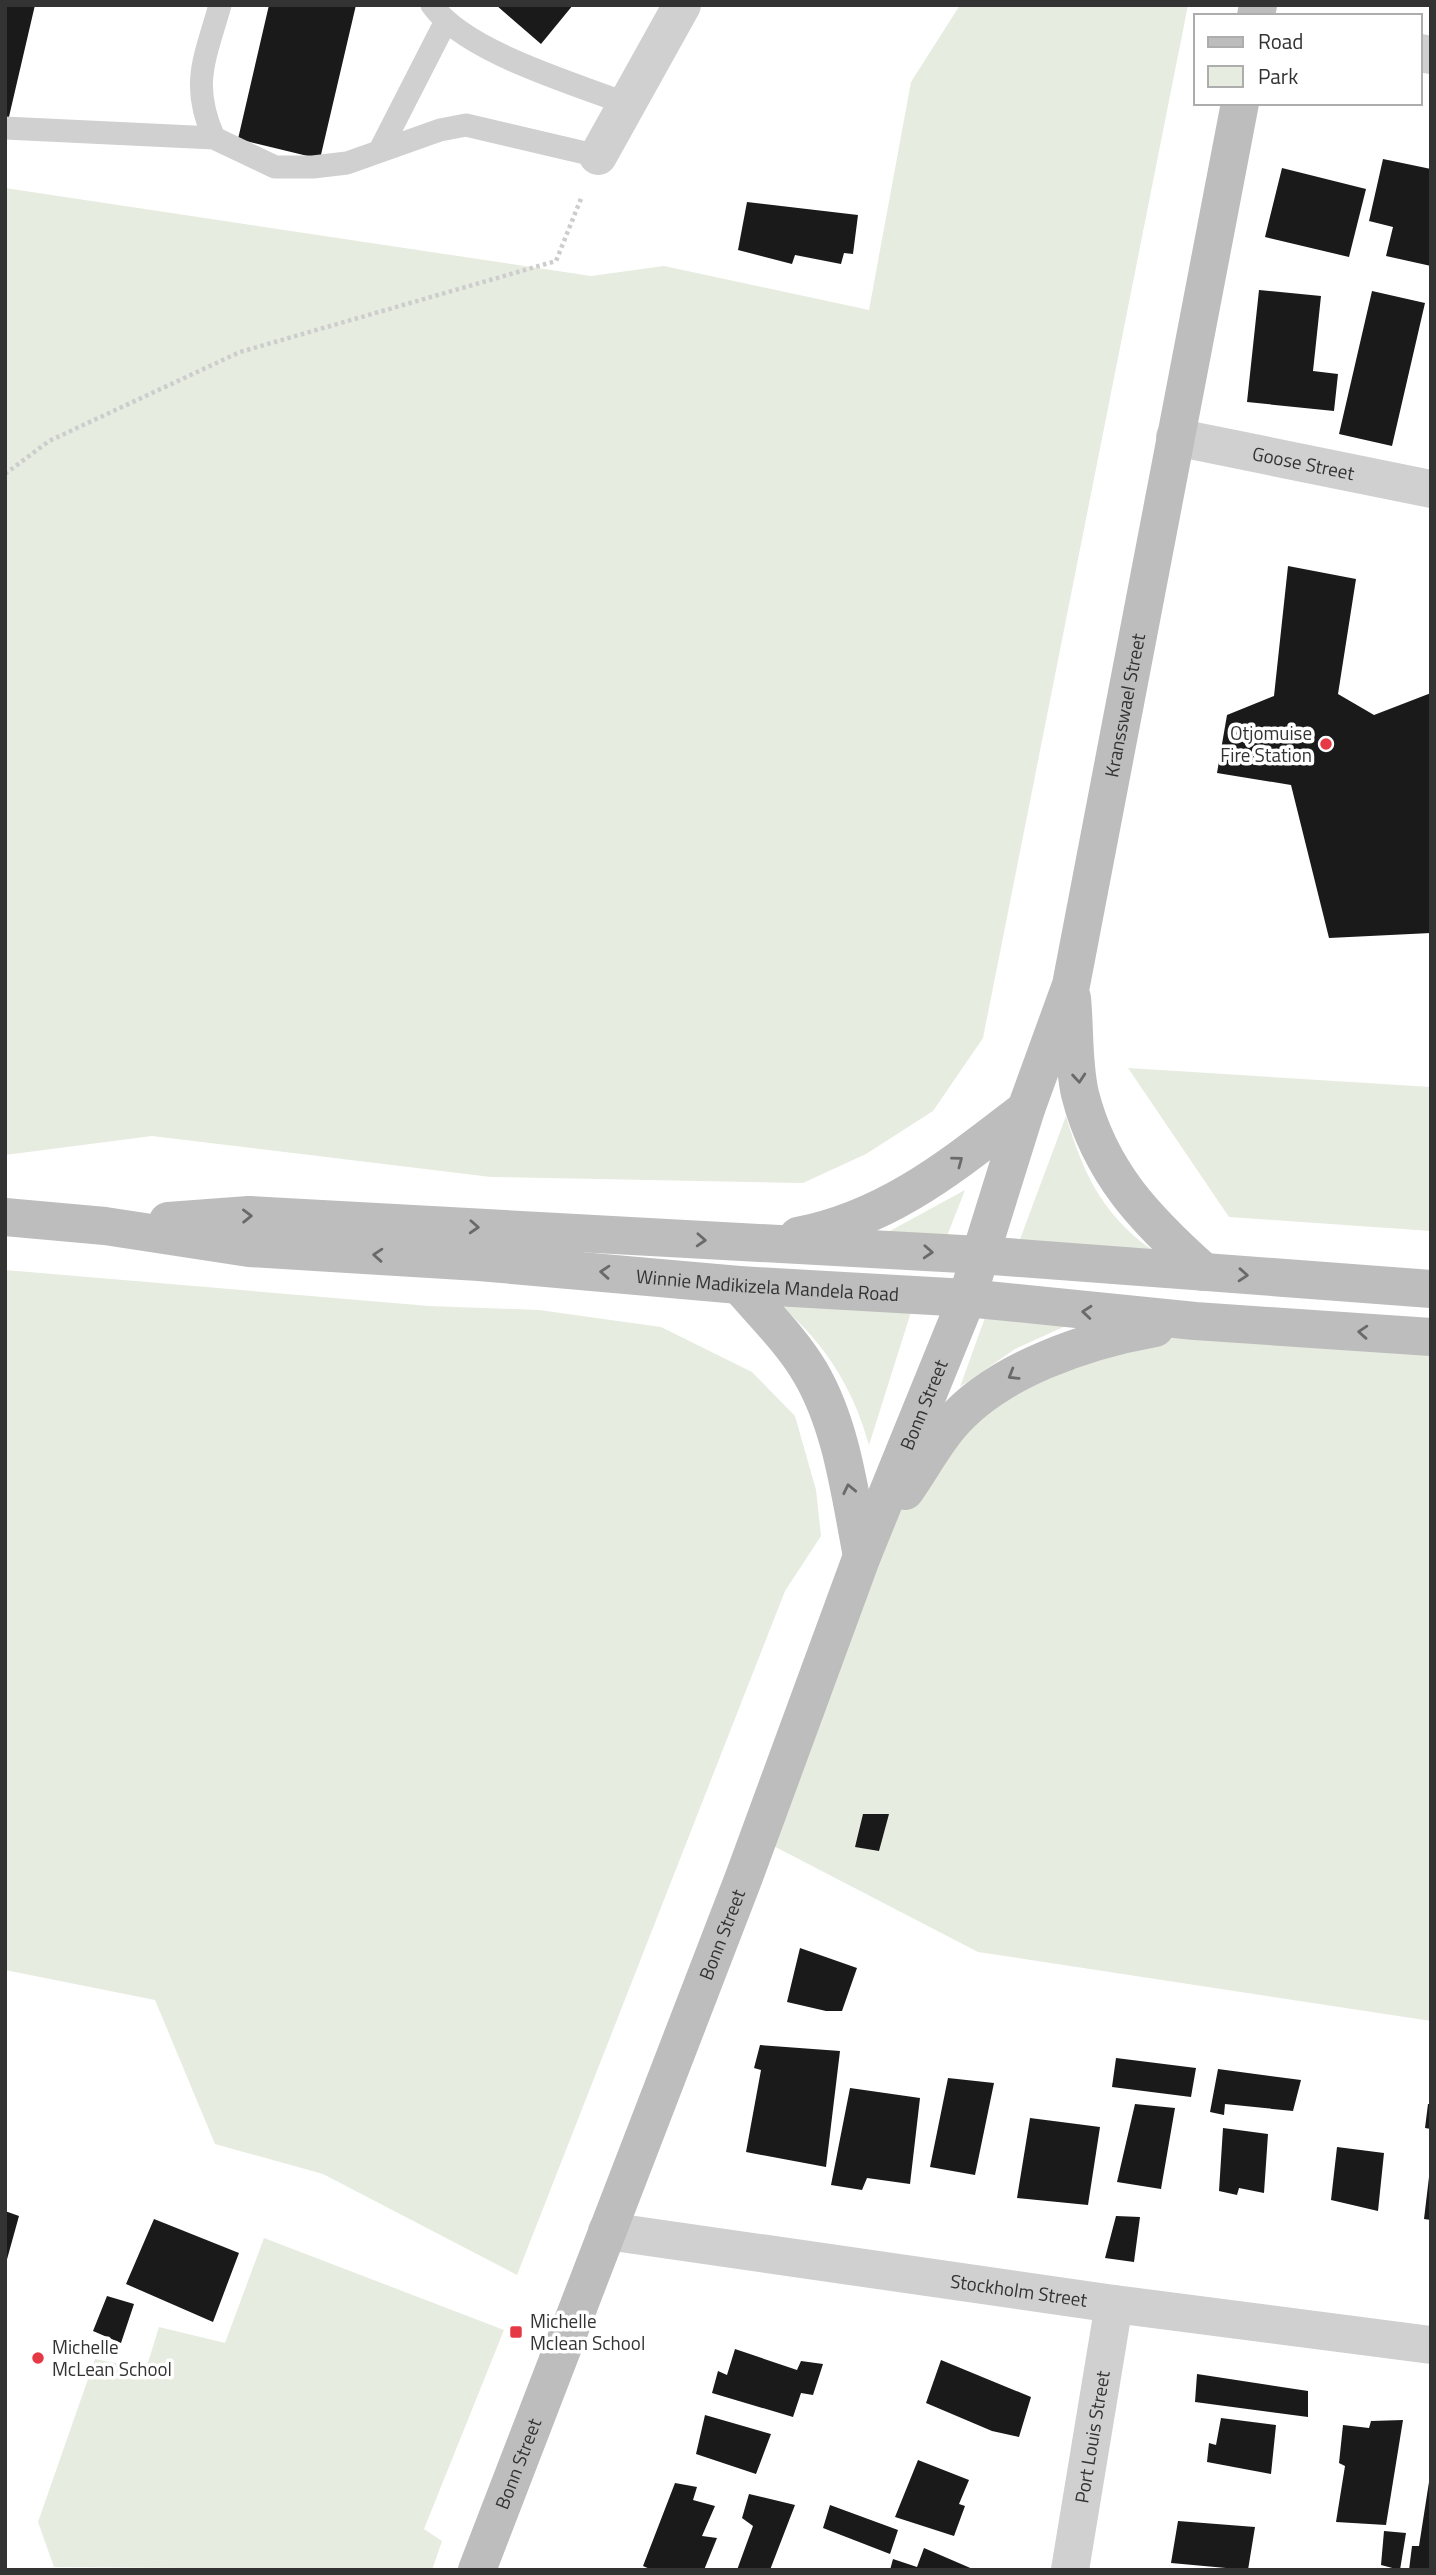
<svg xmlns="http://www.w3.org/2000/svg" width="1436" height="2575" font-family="'Titillium Web',sans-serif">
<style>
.green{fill:#e6ecdf}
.building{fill:#1a1a1a}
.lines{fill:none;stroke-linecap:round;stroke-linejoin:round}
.path{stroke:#cdcdcd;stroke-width:4.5;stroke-dasharray:3.5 3.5;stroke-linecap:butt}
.lane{stroke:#d0d0d0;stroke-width:23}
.street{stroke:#d0d0d0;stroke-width:38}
.secondary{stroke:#bdbdbd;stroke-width:38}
.oneway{stroke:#6a6a6a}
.poi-dot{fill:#e63946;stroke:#fff;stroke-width:2.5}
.labels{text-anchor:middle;stroke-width:7;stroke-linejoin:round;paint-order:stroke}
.street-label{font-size:19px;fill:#333;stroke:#fff}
.poi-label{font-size:19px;fill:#333;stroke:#fff;text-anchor:start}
</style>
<rect width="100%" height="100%" fill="#fff"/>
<path class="green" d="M960,5H1188L983,1038L933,1111L866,1154L803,1183L491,1177L152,1136L5,1155V188L591,276L664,266L869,310L911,82Z
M1128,1068L1431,1087V1231L1229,1217Z
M1066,1116C1084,1177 1106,1222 1163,1257L1019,1242Z
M965,1190L947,1236L877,1238Z
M5,1270L429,1306L539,1310L661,1327L752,1372L795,1416L816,1490L821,1536L785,1591L517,2275L323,2174L215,2144L155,2000L5,1970Z
M771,1298L912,1309L869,1445C852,1384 821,1337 771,1298Z
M987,1312L1079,1320L1015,1349L960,1387Z
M1127,1333L1431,1337V2021L978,1952L758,1838L862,1556L951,1424Z
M264,2238L504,2330L424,2529L442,2541L432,2570L54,2567L38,2522L95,2359L146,2369L159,2327L225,2343Z"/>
<path class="building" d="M5,5H35L8,121L5,120Z
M269,5H356L320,159L238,139Z
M496,5H573L541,44Z
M1383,159L1431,169V266L1386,256L1393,227L1369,221Z
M1282,168L1366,189L1349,257L1265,237Z
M747,202L858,215L853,254L844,253L841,264L795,255L792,264L738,250Z
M1259,290L1321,296L1313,371L1338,374L1334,411L1247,402Z
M1372,291L1425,303L1392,446L1339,434Z
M1288,566L1356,579L1338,694L1374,715L1431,693V933L1329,938L1291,785L1217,773L1227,715L1274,696Z
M863,1814H889L879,1851L855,1847Z
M800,1948L857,1968L842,2011H826L787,2002Z
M760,2045L840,2051L826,2167L746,2152L761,2070L754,2068Z
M1116,2058L1196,2068L1191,2097L1112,2087Z
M1218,2069L1301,2080L1293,2111L1225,2104L1224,2115L1210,2112Z
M948,2078L994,2083L975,2175L930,2167Z
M850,2088L920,2098L910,2184L867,2178L862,2190L831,2185Z
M1135,2104L1175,2108L1161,2189L1117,2182Z
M1428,2104H1431V2129L1425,2128Z
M1030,2118L1100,2127L1088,2205L1017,2198Z
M1223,2128L1268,2134L1264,2193L1239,2188L1237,2195L1219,2191Z
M1337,2147L1384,2153L1378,2211L1331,2200Z
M1429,2177H1431V2220L1424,2219Z
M5,2211L19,2216L6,2263H5Z
M1116,2216L1140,2217L1134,2262L1105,2258Z
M154,2219L239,2253L213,2322L126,2284Z
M107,2296L134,2304L121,2343L93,2331Z
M735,2349L797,2370L801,2361L823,2364L813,2395L801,2393L793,2417L712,2393L718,2371L727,2375Z
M941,2360L1031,2397L1019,2437L992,2431L926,2403Z
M1197,2374L1308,2391V2417L1195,2402Z
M705,2415L771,2434L756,2474L696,2454Z
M1221,2418L1276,2425L1271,2474L1207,2462L1209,2443L1216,2445Z
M1403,2420L1386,2525L1336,2522L1345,2466L1339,2463L1343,2425L1369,2428L1371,2421Z
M918,2460L969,2480L959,2504L965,2506L954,2536L895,2517Z
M1429,2482L1431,2570H1409L1412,2546H1419Z
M675,2483L697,2487L693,2500L715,2506L702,2536L717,2538L704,2570H652L643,2566Z
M749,2494L795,2505L770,2570H737L753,2526L742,2518Z
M830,2505L898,2530L890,2554L823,2528Z
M1178,2521L1255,2527L1248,2570L1171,2563Z
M1384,2531L1406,2533L1400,2570L1381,2565Z
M924,2548L975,2570H890L893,2559L917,2567Z"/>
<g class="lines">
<path class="path" d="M5,474L49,441L240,352L556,261L582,196"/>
<path class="lane" d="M220,5C205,59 190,84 214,138L275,167H313L347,163L440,130L466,125L598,156
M432,5C465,52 573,83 627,104
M5,128L214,138
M380,150L446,21"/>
<g class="street">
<path d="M1420,53L1431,55"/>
<path d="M598,156L682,5"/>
<path id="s1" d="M1175,437L1431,489"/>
<path id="s2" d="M607,2231L1114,2304L1431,2345"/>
<path id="s3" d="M1070,2570L1114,2304"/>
</g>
<g class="secondary">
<path d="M1256,16L1258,5"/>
<path d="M1072,998C1075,1029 1073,1064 1080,1094C1100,1173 1146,1220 1204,1272"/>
<path id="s4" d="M5,1217L105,1226L249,1248L479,1262L739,1285L967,1298L1195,1321L1431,1337"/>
<path d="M168,1221L249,1215L980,1255L1431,1289"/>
<path d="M798,1236C890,1218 954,1164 1026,1109"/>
<path d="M739,1285C763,1313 791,1340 810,1372C842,1426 850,1495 862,1556"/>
<path d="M905,1491C920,1470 933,1445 950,1425C996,1370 1087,1340 1155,1328"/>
<path id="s5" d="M477,2570L744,1877L862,1556L967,1298L1026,1109L1071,985L1240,103"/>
</g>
</g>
<defs><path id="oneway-chevron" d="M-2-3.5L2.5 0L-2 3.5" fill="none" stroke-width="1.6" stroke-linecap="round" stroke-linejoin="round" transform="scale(1.75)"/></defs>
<g class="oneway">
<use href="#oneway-chevron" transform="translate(1079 1078) rotate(85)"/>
<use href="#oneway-chevron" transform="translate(958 1161) rotate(-37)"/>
<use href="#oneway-chevron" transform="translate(247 1216) rotate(-1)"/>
<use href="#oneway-chevron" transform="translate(474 1227) rotate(3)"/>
<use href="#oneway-chevron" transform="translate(701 1240) rotate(3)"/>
<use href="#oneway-chevron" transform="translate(928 1252) rotate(3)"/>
<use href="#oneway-chevron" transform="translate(378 1255) rotate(-176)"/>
<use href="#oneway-chevron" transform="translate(605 1272) rotate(-176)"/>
<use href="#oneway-chevron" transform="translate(1243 1275) rotate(4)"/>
<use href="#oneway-chevron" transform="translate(1087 1312) rotate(-175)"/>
<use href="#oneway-chevron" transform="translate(1363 1332) rotate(-176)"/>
<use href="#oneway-chevron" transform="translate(1013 1375) rotate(149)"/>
<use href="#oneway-chevron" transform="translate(849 1489) rotate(-102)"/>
</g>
<g class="poi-dot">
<circle cx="1326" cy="744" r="7"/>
<rect x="509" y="2325" width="14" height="14" rx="3.5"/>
<circle cx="38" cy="2358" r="7"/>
</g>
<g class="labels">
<g class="street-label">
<text dy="7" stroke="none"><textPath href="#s1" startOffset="131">Goose Street</textPath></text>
<text dy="7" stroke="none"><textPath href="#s5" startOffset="1978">Kransswael Street</textPath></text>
<text dy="7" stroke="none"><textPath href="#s4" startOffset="766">Winnie Madikizela Mandela Road</textPath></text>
<text dy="7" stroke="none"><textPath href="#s5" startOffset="1248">Bonn Street</textPath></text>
<text dy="7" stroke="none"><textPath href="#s5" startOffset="681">Bonn Street</textPath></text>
<text dy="7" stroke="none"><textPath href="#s2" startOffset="416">Stockholm Street</textPath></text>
<text dy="7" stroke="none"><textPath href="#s3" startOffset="135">Port Louis Street</textPath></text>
<text dy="7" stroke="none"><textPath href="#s5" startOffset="114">Bonn Street</textPath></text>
</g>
<g class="poi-label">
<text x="1312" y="740" text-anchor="end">Otjomuise<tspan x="1312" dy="22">Fire Station</tspan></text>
<text x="530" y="2328">Michelle<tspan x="530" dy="22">Mclean School</tspan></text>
<text x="52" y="2354">Michelle<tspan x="52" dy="22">McLean School</tspan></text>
</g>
</g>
<rect width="1436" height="2575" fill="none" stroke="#333333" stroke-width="14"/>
<rect x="1194" y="14" width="228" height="91" fill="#ffffff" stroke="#adadad" stroke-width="2"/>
<rect x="1208" y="37" width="35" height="10" fill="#bdbdbd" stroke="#adadad" stroke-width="2"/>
<text x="1258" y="49" font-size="21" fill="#333333">Road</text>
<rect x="1208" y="66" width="35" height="21" fill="#e6ecdf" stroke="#adadad" stroke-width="2"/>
<text x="1258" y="84" font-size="21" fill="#333333">Park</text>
</svg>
